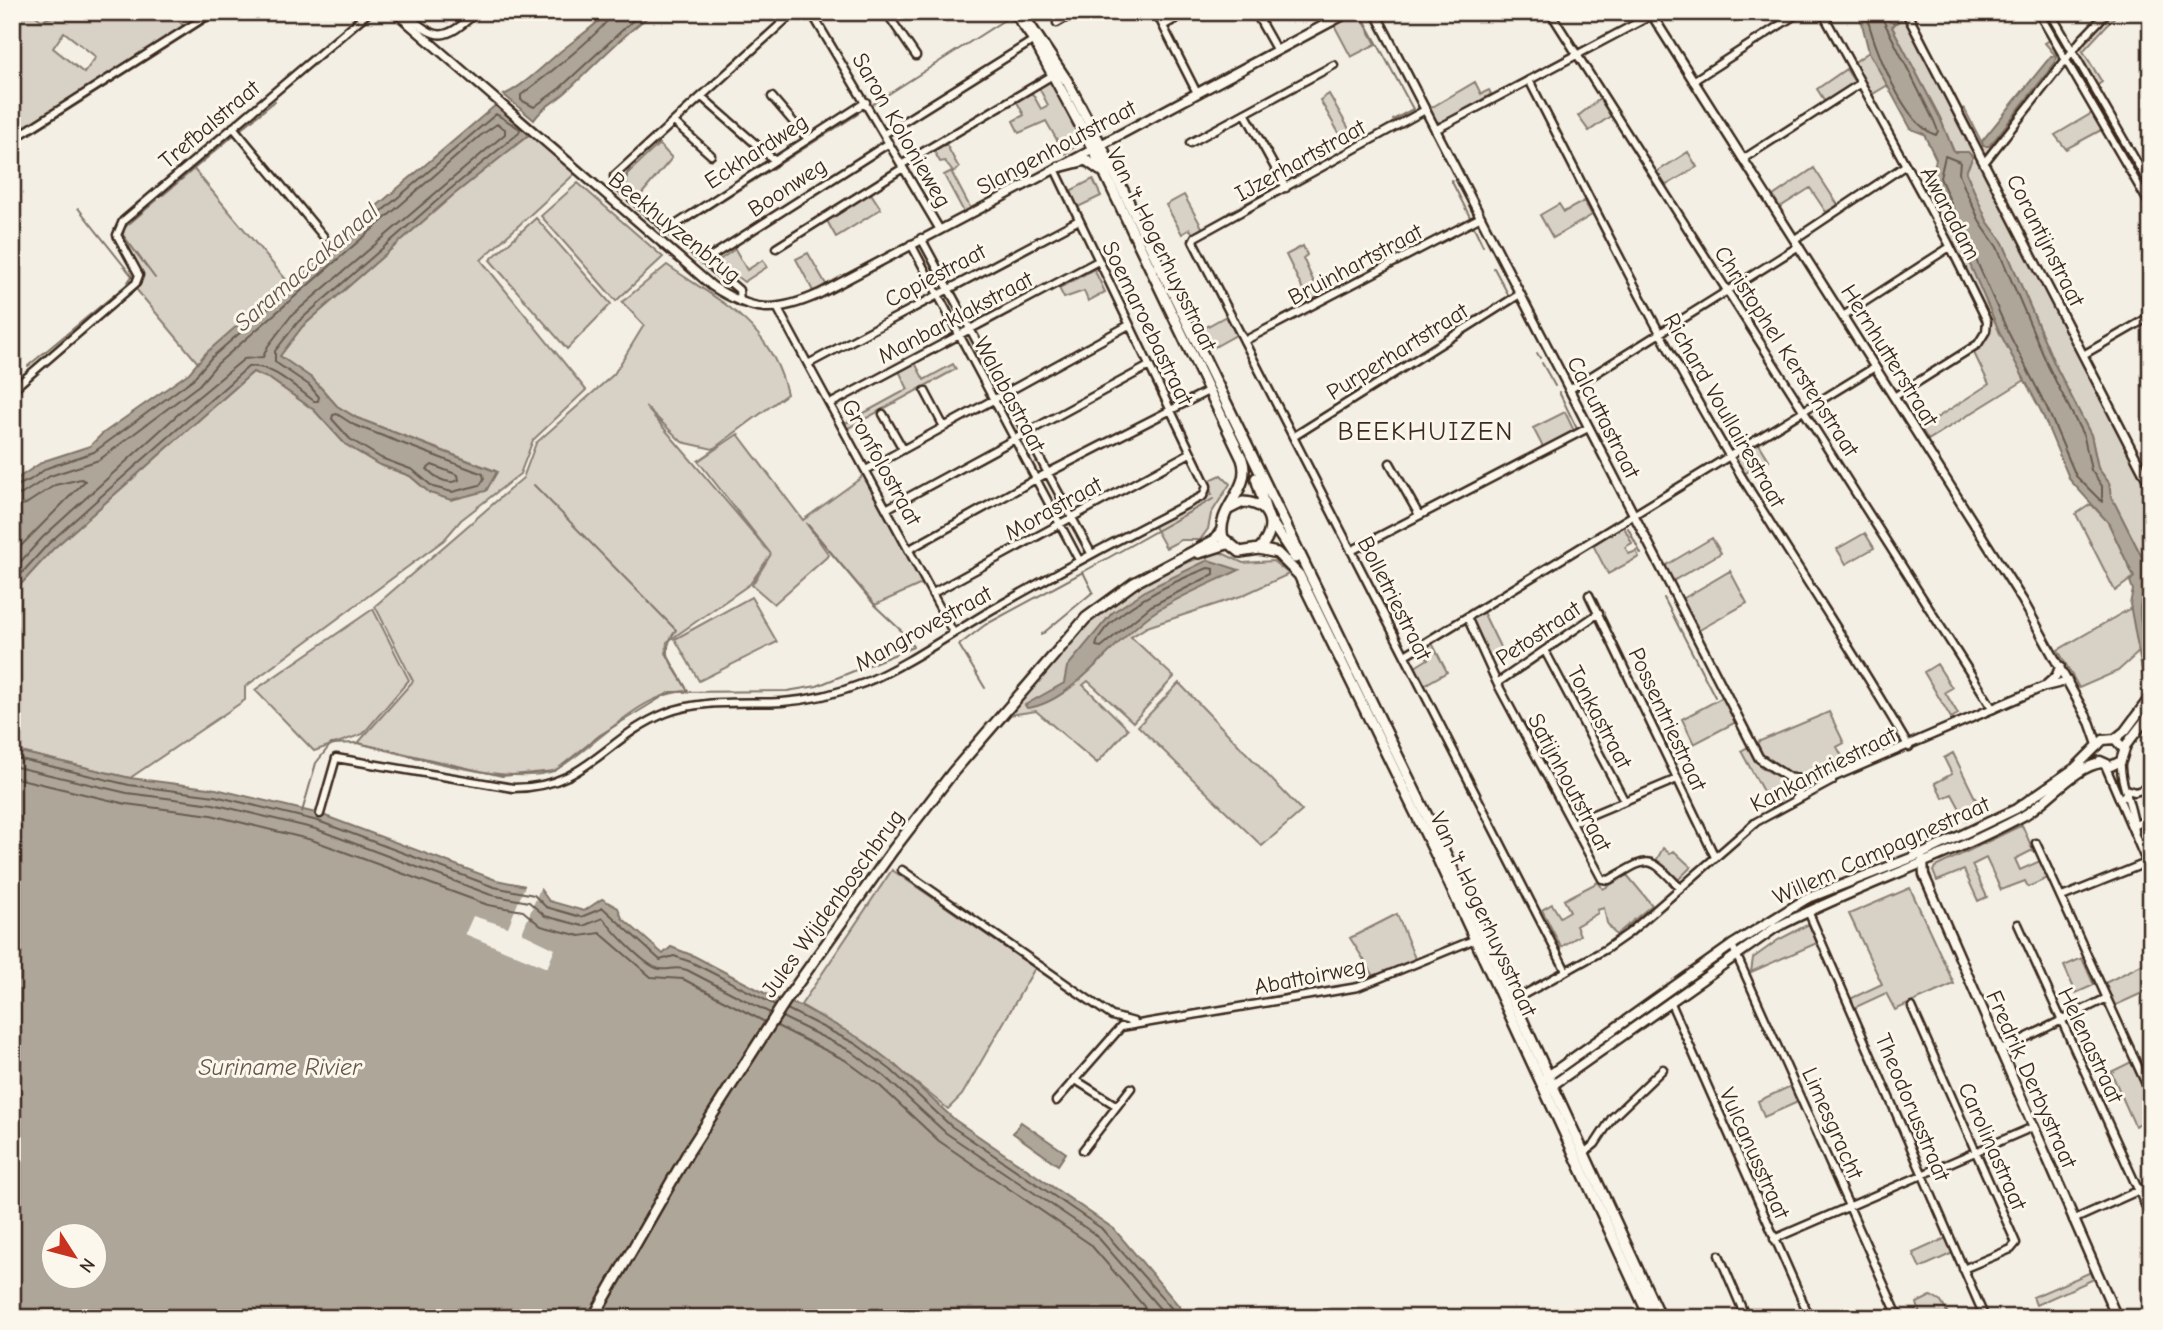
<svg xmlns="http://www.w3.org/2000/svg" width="2163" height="1330" font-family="'Comic Neue',sans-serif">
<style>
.green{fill:#d8d1c6;stroke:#8a7e72;stroke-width:2;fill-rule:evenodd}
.water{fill:#afa69a;stroke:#817468;stroke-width:2;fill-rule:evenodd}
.pier{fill:#f3efe4}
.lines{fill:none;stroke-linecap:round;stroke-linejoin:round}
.shore{stroke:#695c50;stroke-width:2}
.stream{stroke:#817468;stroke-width:2}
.minor-casing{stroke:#3b2a1e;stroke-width:11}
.tertiary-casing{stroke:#3b2a1e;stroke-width:12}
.secondary-casing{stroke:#3b2a1e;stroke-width:13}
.primary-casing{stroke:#3b2a1e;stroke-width:14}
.minor{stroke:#fbf7ec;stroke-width:6}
.tertiary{stroke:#fbf7ec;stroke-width:7}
.secondary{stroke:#fbf7ec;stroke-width:8}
.primary{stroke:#fbf7ec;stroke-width:9}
.labels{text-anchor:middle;stroke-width:6;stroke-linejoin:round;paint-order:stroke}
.street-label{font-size:23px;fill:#3b2a1e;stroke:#fbf7ec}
.water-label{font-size:24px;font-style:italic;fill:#645549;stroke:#fbf7ec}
.quarter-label{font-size:26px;letter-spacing:2px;fill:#3b2a1e;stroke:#fbf7ec}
</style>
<rect width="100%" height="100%" fill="#f3efe4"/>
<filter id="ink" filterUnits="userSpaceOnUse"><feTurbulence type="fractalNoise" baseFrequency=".0143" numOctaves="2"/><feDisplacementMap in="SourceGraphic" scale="14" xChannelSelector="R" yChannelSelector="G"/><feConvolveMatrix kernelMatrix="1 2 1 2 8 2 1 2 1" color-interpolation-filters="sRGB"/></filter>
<g filter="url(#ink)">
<path class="green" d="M12,12H31L41,20L52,17L58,12H162L165,15L172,12L184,27L12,136ZM64,32L96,57L84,73L53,48Z
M1359,12L1376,44L1351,57L1334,25Z
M2110,12H2119L2083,51L2102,82L2095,87L2076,48Z
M1904,16L2151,496V575L2111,496L2109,483L2098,468L2091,435L2054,363L2003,243L1987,221L1971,187L1962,154L1954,152L1940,118L1892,27Z
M2050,40L2061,64L1987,154L1982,153L1960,111L1964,108L1982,143L1995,139L2055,63V55L2045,43Z
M1869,52L1888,85L1871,95L1853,63Z
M1846,69L1856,84L1826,103L1817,89Z
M1050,80L1078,135V144L1065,154L1046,121L1019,133L1013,121L1024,115L1017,102L1032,93L1041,109L1048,105L1038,86Z
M1475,82L1481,94L1489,90L1491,94L1442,124L1436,121L1429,109Z
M1329,94L1353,136L1344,142L1320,100Z
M1601,98L1612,115L1589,131L1578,116Z
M2094,112L2103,129L2066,149L2055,135Z
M535,130L581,168L481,260L586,390L533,440L520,474L461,520L444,540L245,687V700L130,778L12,750V594L53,549L253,372L270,379L314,410L345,444L378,464L410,476L430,493L486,491L496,471L357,418L337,406L313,379L279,357L302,327L452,196Z
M659,144L672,158L640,196L627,186V174Z
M946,144L959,168L952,173L971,209L964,212L944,175L952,171L945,161L940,162L934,151Z
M1688,152L1697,167L1663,187L1655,173Z
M192,167L288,282L198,363L136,289L140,279L121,235L126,221Z
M1814,168L1838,205L1826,212L1810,188L1780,207L1773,196Z
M1093,179L1101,196L1076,208L1068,192Z
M578,183L663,257L616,301L541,216Z
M870,192L881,209L836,237L826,219Z
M1184,195L1203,229L1193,234L1190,229L1182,234L1166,205Z
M1584,201L1592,215L1553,238L1540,215L1559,204L1564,212Z
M1944,201L2000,333L2025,380L1928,440L1921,428L1989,384L1974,353L1988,327L1932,208Z
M536,218L611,304L567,349L490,260Z
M1303,246L1307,255L1303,258L1321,298L1310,304L1286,255Z
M735,249L747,270L763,260L767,267L744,282L718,261Z
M808,253L827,286L814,293L796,259Z
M667,265C722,303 771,324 787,394L713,449L682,442L645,406L771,554L698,461L738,434L803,520L861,478L863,469L924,583L875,605L806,523L829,555L774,604L752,585L771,554L750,584L667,642L666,653L688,691C639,692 597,746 557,769C521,790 400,753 358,743L413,681L375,606L523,478L536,443L614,374L644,325L622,302Z
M1094,269L1105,292L1088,301L1084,291L1064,298L1059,288Z
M1226,316L1236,335L1211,349L1201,330Z
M915,363L924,380L953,364L956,369L845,430L842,425L908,389L899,371Z
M1565,412L1575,433L1544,449L1533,428Z
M1758,442L1769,460L1742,475L1733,459Z
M1221,475L1230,484L1211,514L1208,529L1200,540H1181L1166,548L1153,525L1212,494L1206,482Z
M2091,504L2108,522L2134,577L2115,591L2076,514Z
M1623,525L1632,543L1625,547L1629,554L1636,551L1639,557L1608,574L1592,543Z
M1865,533L1874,548L1846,564L1837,549Z
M1712,538L1721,553L1671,582L1663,567Z
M1218,551L1243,563L1273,561L1289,574L1241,596L1147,627L1131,637L1174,677L1133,722L1088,681L1083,685L1128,729L1097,763L1036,711L1009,715C1034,683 1058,647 1089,620C1124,589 1174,566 1218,551Z
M1730,571L1747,603L1696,632L1679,601Z
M751,597L777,642L699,681L675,639Z
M2131,608L2140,651L2118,671L2079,688L2058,650Z
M373,609L409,680L363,734L314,751L255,690Z
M1482,610L1502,651L1488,660L1470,620Z
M1432,643L1447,672L1424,685L1415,667L1428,659L1422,648Z
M1937,664L1952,688L1945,692L1958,714L1951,718L1924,672Z
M1179,683L1302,811L1262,846L1138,726Z
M1723,697L1736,722L1694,744L1682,719Z
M1829,712L1844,743L1837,747L1849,769C1812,785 1775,781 1753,744Z
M1748,747L1761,767L1791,784L1796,795L1772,808L1741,751Z
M1953,753L1982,812L1966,820L1952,794L1943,798L1935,783L1952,774L1944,758Z
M2022,825L2033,850L2015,859L2020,870L2040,861L2048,878L2028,887L2025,881L2001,890L1986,858L1972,865L1987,897L1978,901L1964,870L1937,881L1933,871L1935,867Z
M1663,848L1670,854L1674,851L1691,867L1676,882L1656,861Z
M892,870L1035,968L962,1095L948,1109L868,1044L801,1005Z
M1627,875L1652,905L1616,935L1607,923L1604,908L1597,910L1598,913L1576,926L1580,935L1561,947L1542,910L1552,904L1560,917L1570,911L1564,900L1598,882L1603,889Z
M1910,888L1954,984L1895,1010L1886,993L1854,1008L1850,999L1882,984L1849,914Z
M1397,914L1416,961L1376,979L1350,938Z
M1809,924L1817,943L1751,972L1753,958L1778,940Z
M2082,958L2094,985L2076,993L2064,966Z
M2151,960V989L2114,1006L2105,983Z
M2131,1062L2151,1105V1118L2135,1126L2111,1072Z
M1791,1086L1798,1102L1764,1117L1758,1101Z
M1946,1238L1953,1253L1920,1268L1913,1253Z
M2091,1272L2094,1279L2036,1305L2033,1297Z
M1931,1296L1941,1302L1950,1317L1961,1313L1963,1318H1921L1917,1303Z"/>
<path class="water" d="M608,12H655C622,35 595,65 566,92C554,103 543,106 534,120L504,95C526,84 542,67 561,51C578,37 592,29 608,12Z
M1859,12H1884L1890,22H1895L1892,27L1940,118L1954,152H1968L1973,157L1966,172L1987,221L2003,243L2054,363L2091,435L2098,468L2109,483L2111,496L2151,575V606L2147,599L2141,601C2135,624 2154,657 2149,680L2143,676L2130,604L2133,590L2130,581L2134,577L2108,522L2070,480L2041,411L2000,333L1932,178L1936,159L1924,134L1911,129L1869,52Z
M2051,56H2056L2055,63L1995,139L1989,146H1983L1982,141Z
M497,104L535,130L452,196L302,327L280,356L313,379L337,406L357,418L497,472L486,491L451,500L430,493L410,476L378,464L345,444L314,410L270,379L253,372L53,549L12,594V482L44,461L90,446L102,434L189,373L206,353L272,295Z
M1208,560L1239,570C1212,583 1175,598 1152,614C1114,640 1072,703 1027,708L1025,705L1064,683L1067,667L1112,613L1148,589Z
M12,750L130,778L216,789L320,814L496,880L540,889L549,901L584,911L602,899L618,908L622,918L663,954L671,947L694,956L772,997L803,1007L859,1038L895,1065L955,1120L1114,1229L1189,1318H12ZM52,1236H94V1278H52Z
M1021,1122L1066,1153L1058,1165L1013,1133Z"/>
<path class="pier" d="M527,881L541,886L522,933L555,949L547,968L465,934L473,916L508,927Z"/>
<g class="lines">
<path class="shore" d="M612,12C611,26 537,83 521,95V100L534,107L560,88L642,12
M1866,12C1873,46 1904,125 1936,135L1938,131L1934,121L1879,12
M1945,156L1960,162L1959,173L1965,189L1981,224L1997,247L2048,366L2084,437L2091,470L2102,486V502L2076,476L2047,408L2007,330L1940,178Z
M337,414L354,425L483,474L484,479L480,485L452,492L433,487L413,470L381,458L350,439L332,419L333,415Z
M432,465L458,475L459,480C447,486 436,478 427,469Z
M12,488L30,480L47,468L94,452L193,379L211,358L281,297L496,114L520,129L519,133L448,191L298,322L275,351V362L309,385L319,397L318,401H314C297,389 270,362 248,367L98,499L48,544L12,584
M12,496L22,494L50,476L99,460L199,385L217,364L480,136L497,124L505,129V134L291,316L268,346L263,357L244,359L186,407L43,537L12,571
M12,507L26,504L55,485L81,479L85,481L12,555
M1208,568L1214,569V574L1151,606L1101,647L1096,646C1102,614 1179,579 1208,568Z
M12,757L129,785L215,796L318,821L494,887L534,895L546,907L581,917L603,908L660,960L674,956L691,962L775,1005
M12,766L127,793L213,804L316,829L491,895L529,902L545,916L583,926L603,918C612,930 645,967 660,969C671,971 674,965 687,970L770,1013
M12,777L126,804L211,815L312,840L488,905L523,911L541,926L580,936L600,933L651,977L683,979L765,1022
M787,1009L856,1044L891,1070L951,1126L1101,1228L1180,1318
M782,1017L851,1051L885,1077L946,1133L1096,1235L1168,1318
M777,1026L845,1060L879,1085L939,1141L1090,1244L1154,1318"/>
<path class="stream" d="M1365,21L1413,109L1393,120
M873,104L1009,17
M37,130L222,12
M240,130L275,101
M12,145L23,138
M630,169L625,177L626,187L641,199
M1451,180L1471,219
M163,195L234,135
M1228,213L1280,185
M684,225L858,114
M1473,225L1483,246
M1494,268L1509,296
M155,278L123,235L124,228L157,200
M1537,353L1540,358
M1542,363L1555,386
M28,366L126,285L132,276L78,208
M12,379L20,373
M1559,392L1577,429
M534,485L676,630C657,655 675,666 687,690
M808,525L874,604
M1628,528L1641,554
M1083,572L1213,499
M1664,598L1715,697
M985,688L959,645L985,625L1083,572L1093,592L1041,635
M302,812L316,763L331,744L358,743L502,776L555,771L600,735L670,692L787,691L817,686L913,647L908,637L874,605"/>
<g class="minor-casing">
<path id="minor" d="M404,12C438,42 443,42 477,12
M811,12L940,230
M886,12L916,56
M1156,12L1197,93
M1255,12L1277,51
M1550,12L1993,709
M1822,12L1948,242L1987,321L1986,331L1978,344L1894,397
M2038,12L2151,207
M2050,12L2151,187
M1057,23L1076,12
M1163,26L1188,12
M1529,80C1594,207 1658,336 1731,459C1789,556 1853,649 1909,747
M1693,81L1800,12
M702,97L774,160
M772,97L807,138
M1425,110L1195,237L1193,241L1566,971
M1245,113L1286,188
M674,122L711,155
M233,127L324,237
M1435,130L1652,15
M884,134L1034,40
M12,140L213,12
M1190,143L1334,65
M1743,159L1861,83
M1984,163L2082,39L2108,12
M901,165L1053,75
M666,231L866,102
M921,238L1091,553
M1795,239L1906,165
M911,244L1079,560
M776,248L903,168
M704,261L889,143
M740,302L739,290L615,184L614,176L794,12
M778,309L953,632
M1843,316L1950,247
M1244,341L1481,217
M2083,355L2151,316
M808,364L1079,220
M12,390L136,283L139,275L117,235L123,221L369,12
M1569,390L1799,246
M925,391L943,425
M830,404L1098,261
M883,414L903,449
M1293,437L1520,294
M1390,463L1419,515
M866,470L1129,325
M888,508L1149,366
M910,549L1036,479L1208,391
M1351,551L1588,428
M933,593L1190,453
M1589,595L1715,857
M1467,617L1497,683L1602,879L1609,880C1649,857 1647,853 1679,887
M1545,651L1624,800
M1405,655L1875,367
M1497,683L1599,613
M2121,761C2119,782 2134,808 2135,832
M2105,765L2151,873
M2120,801L2128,790L2135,792L2151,787
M320,814L336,758L513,788C587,788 604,738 666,713C700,699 745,704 782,702C809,700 839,693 864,683C905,666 949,635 988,612C1059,571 1130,533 1203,496L1207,486L1055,169
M1572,823L1677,779
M2134,826L2151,817
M2036,843L2151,1095
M902,870L1112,1016L1134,1022
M2062,897L2146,863
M1808,911L1985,1318
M2018,924L2151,1218
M1732,945L1899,1318
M1514,1000L1606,949L1629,933L1756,822L1832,781
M1670,1001L1810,1318
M1912,1007L2016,1243L2011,1249L1963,1269
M1999,1051L2107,998
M1074,1079L1117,1106
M1056,1101L1121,1027L1358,987L1478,938
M1083,1150L1131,1088
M1584,1153L1595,1144L1612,1118L1663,1069
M2073,1220L2151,1185
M1774,1239L2033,1127
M1719,1255L1746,1318"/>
</g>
<g class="tertiary-casing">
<path id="tertiary" d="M395,12L712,286C752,312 775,314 819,294L1093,149
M1375,12L1759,758L1789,778L1824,781L2043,687L2068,681
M1650,12L2023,601L2090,723L2098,746
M1906,12L2151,487
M2047,684L2056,676L2060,666
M1793,781L1799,791L1796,799"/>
</g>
<g class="secondary-casing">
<path id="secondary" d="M1095,148L1349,12
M2115,739L2125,731L2151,696
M2100,761L2111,766L2121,761L2126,745L2151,713
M1923,861L1924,875L2117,1318
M1545,1078L1732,945L1806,899L1924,853L2016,809L2075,768L2103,740L2115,739L2124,749
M1550,1087L1775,928C1856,886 1943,859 2023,816C2047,803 2076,765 2102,763"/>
</g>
<g class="primary-casing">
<path id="primary" d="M1014,12L1034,40L1093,149L1242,459C1253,490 1215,508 1223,538L1240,552L1259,549C1278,530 1272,503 1243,502L1229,509
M1021,12L1067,81L1101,145L1447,857L1660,1318
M1059,167L1086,160L1100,170
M1256,478L1266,511
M1272,523L1295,558
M1259,549L1277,553L1299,575L1437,857L1650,1318
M1199,553L1227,544
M593,1318L689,1151L786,1000L893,850L953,772L1086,618L1134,583L1215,540L1221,531"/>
</g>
<use href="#minor" class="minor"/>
<use href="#tertiary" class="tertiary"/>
<use href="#secondary" class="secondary"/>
<use href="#primary" class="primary"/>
</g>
</g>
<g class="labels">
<g class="street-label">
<text transform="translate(209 124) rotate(-40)" y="8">Trefbalstraat</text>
<text transform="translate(902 130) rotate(60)" y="8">Saron Kolonieweg</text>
<text transform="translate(1056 147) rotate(-28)" y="8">Slangenhoutstraat</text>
<text transform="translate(756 151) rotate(-33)" y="8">Eckhardweg</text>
<text transform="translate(1300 160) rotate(-29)" y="8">IJzerhartstraat</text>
<text transform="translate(787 187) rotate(-33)" y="8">Boonweg</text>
<text transform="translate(1951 213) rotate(62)" y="8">Awaradam</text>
<text transform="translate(675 227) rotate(39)" y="8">Beekhuyzenbrug</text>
<text transform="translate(2046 240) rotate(63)" y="8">Corantijnstraat</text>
<text transform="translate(1162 249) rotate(64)" y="8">Van 't Hogerhuysstraat</text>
<text transform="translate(1355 264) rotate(-28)" y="8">Bruinhartstraat</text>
<text transform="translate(935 275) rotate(-28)" y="8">Copiestraat</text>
<text transform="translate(955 317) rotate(-28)" y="8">Manbarklakstraat</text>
<text transform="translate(1148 323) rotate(64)" y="8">Soemaroebastraat</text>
<text transform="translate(1397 351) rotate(-32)" y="8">Purperhartstraat</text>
<text transform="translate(1787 351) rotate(57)" y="8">Christophel Kerstenstraat</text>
<text transform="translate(1890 355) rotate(58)" y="8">Hernhutterstraat</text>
<text transform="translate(1010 394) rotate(62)" y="8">Walabastraat</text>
<text transform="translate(1725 410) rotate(60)" y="8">Richard Voullairestraat</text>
<text transform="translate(1604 417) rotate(63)" y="8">Calcuttastraat</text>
<text transform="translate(882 462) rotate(61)" y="8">Gronfolostraat</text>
<text transform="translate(1053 508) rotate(-29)" y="8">Morastraat</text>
<text transform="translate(1395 598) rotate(63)" y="8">Bolletriestraat</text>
<text transform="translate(923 628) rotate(-29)" y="8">Mangrovestraat</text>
<text transform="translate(1538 633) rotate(-34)" y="8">Petostraat</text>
<text transform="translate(1600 717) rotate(62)" y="8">Tonkastraat</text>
<text transform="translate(1668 719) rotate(65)" y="8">Possentriestraat</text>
<text transform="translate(1823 769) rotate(-27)" y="8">Kankantriestraat</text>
<text transform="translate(1570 782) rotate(62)" y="8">Satijnhoutstraat</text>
<text transform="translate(1881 850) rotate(-24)" y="8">Willem Campagnestraat</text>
<text transform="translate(832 903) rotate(-54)" y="8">Jules Wijdenboschbrug</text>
<text transform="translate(1484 914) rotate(65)" y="8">Van 't Hogerhuysstraat</text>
<text transform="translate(1310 976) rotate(-11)" y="8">Abattoirweg</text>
<text transform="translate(2091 1045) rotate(65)" y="8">Helenastraat</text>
<text transform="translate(2032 1079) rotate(66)" y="8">Fredrik Derbystraat</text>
<text transform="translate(1913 1107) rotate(67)" y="8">Theodorusstraat</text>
<text transform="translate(1833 1123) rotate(66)" y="8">Limesgracht</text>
<text transform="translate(1993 1146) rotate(66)" y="8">Carolinastraat</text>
<text transform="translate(1755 1153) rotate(66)" y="8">Vulcanusstraat</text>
</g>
<g class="water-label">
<text transform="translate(306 267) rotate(-41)" y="8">Saramaccakanaal</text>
<text x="280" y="1075">Suriname Rivier</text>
</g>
<g class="quarter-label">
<text x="1426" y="440">BEEKHUIZEN</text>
</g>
</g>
<rect width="2163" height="1330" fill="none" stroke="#fbf7ec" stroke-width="42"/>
<rect x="21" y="21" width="2121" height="1288" fill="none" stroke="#3b2a1e" stroke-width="2.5" filter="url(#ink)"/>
<g transform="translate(74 1256) rotate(126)"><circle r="33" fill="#fbf7ec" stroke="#aea59a" stroke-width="2"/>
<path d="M0-5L12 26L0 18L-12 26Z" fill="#c8321e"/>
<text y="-10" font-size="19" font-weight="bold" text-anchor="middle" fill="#3b2a1e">N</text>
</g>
</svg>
